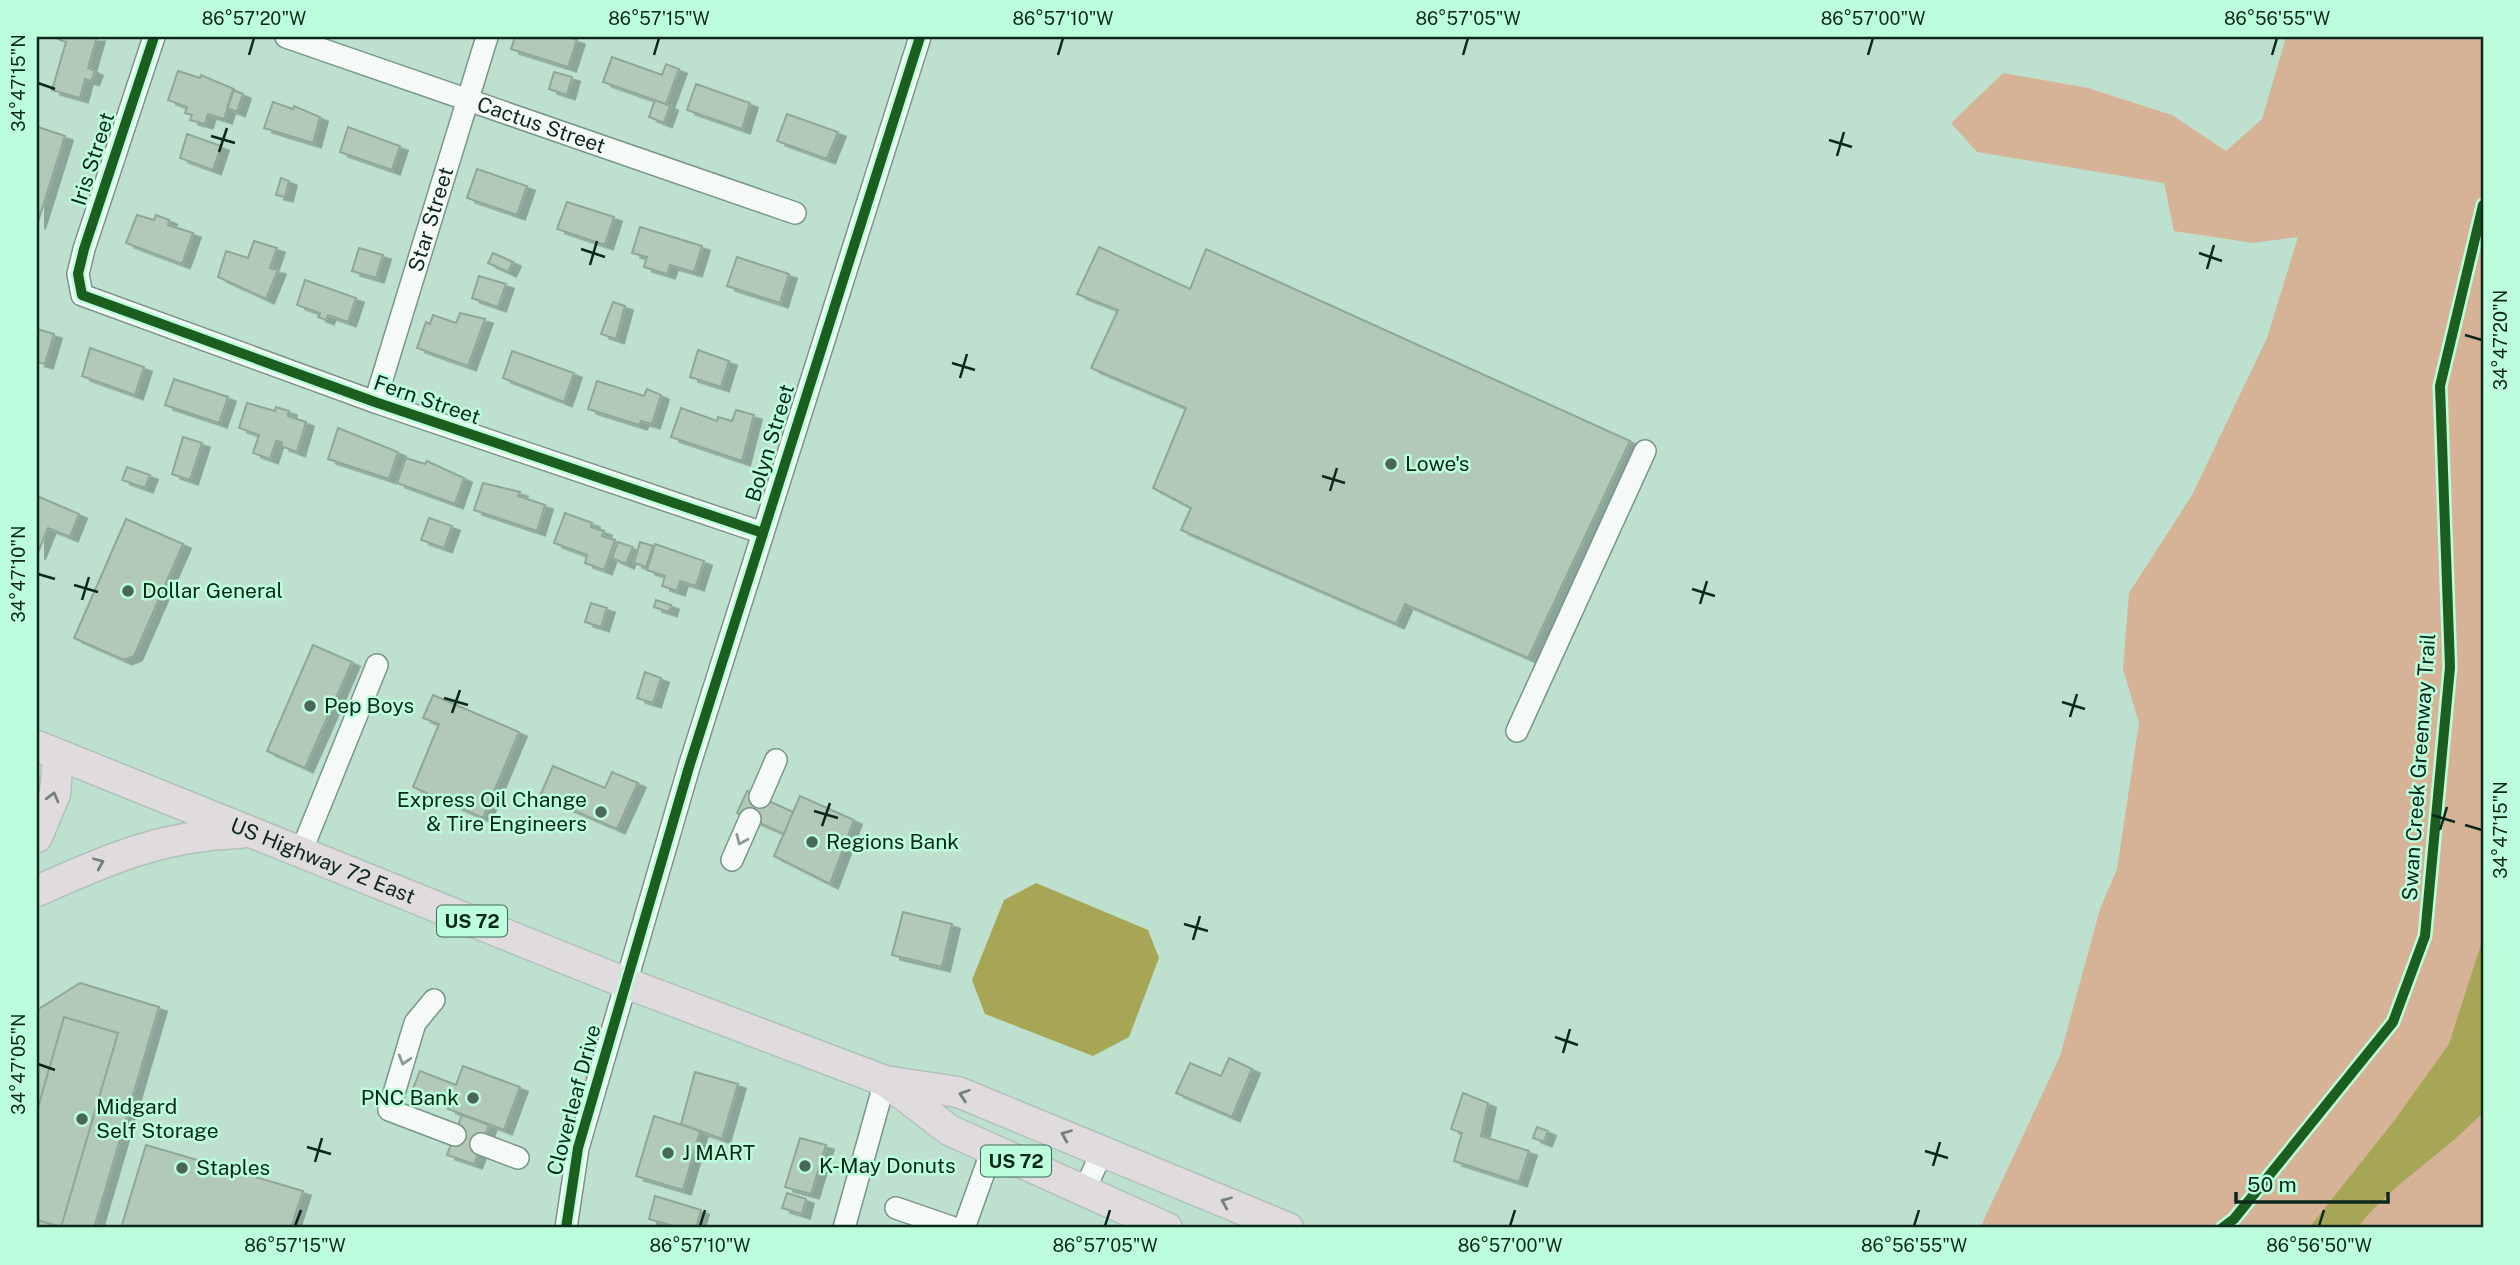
<svg xmlns="http://www.w3.org/2000/svg" width="2520" height="1265" font-family="'Public Sans',sans-serif">
<style>
.forest{fill:#d6b397}
.water{fill:#a6a656}
.building{fill:#b2c9b8;stroke:#8fa796;stroke-width:2;filter:url(#shadow)}
.lines{fill:none;stroke-linecap:round;stroke-linejoin:round}
.minor-casing{stroke:#7a9689;stroke-width:24}
.highway-casing{stroke:#afc1b8;stroke-width:33}
.minor{stroke:#f5faf8;stroke-width:21}
.highway{stroke:#e0dbdf;stroke-width:30}
.cycleway-casing{stroke:#bcfedc;stroke-width:15}
.cycleway{stroke:#1b5e20;stroke-width:10}
.oneway{stroke:#76817d}
.oneway2{stroke:#8c9b95}
.ticks{fill:none;stroke:#0c271b;stroke-width:2.5}
.poi-dot{fill:#4a685a;stroke:#bcfedc;stroke-width:2.5}
.labels{text-anchor:middle;stroke-width:5;stroke-linejoin:round;paint-order:stroke}
.shield{fill:#bcfedc;stroke:#416855;stroke-width:2}
.shield-label{font-size:19px;font-weight:bold;fill:#0c271b}
.street-label{font-size:21px;fill:#0c271b;stroke:#bcfedc}
.poi-label{font-size:21px;fill:#0c271b;stroke:#bcfedc;text-anchor:start}
.neatline{fill:none;stroke:#0c271b;stroke-width:2.5}
.ticks-label{font-size:18px;text-anchor:middle;fill:#0c271b}
</style>
<defs>
<filter id="shadow"><feDropShadow dx="8" dy="4.5" stdDeviation="0" flood-color="#0004"/></filter>
</defs>
<rect width="100%" height="100%" fill="#bee1cf"/>
<path class="forest" d="M2286,37H2483V1228H1980L2060,1056L2100,909L2117,869L2139,723L2123,669L2129,593L2192,495L2267,338L2298,237L2253,243L2174,231L2164,183L1977,152L1951,123L2003,73L2088,88L2172,115L2226,151L2262,119Z"/>
<path class="water" d="M1036,883L1148,930L1159,958L1129,1037L1093,1056L985,1014L972,980L1004,900Z
M2483,938V1112C2444,1154 2392,1183 2357,1228H2309L2394,1121L2449,1044Z"/>
<path class="building" d="M59,37H97L88,68L95,71L91,81L85,79L80,98L52,90L66,42L58,39Z
M515,37H568L577,40L568,67L511,49Z
M612,57L662,75L666,64L679,69L666,104L603,82Z
M178,71L200,78L201,75L234,89L224,119L208,114L205,124L190,120L192,115L185,113L187,107L168,100Z
M554,72L572,77L567,95L549,89Z
M696,84L750,103L742,129L687,110Z
M233,90L243,94L237,112L227,108Z
M655,100L670,106L664,123L649,117Z
M273,102L293,109L294,106L320,117L313,143L264,128Z
M787,114L838,132L827,159L777,141Z
M38,127L65,136L37,225V131Z
M348,127L400,146L392,170L340,152Z
M187,134L221,146L213,170L180,158Z
M477,169L527,186L517,215L467,198Z
M281,178L289,181L285,197L276,195Z
M567,202L614,217L605,245L557,229Z
M137,215L154,220L156,215L169,220L168,225L193,233L182,264L126,243Z
M640,227L702,246L694,272L670,265L667,274L644,267L647,257L632,253Z
M254,241L277,248L270,268L278,270L266,299L218,277L226,251L248,258Z
M1099,247L1190,289L1206,249L1630,441L1528,658L1405,604L1396,624L1181,530L1191,508L1153,488L1186,408L1091,368L1118,310L1077,294Z
M359,248L383,255L376,278L352,271Z
M493,253L513,262L508,272L488,263Z
M737,257L789,274L780,303L727,286Z
M479,276L506,284L498,307L472,298Z
M305,280L356,298L348,322L328,315L326,320L318,317L320,313L297,305Z
M613,302L625,306L616,339L601,334Z
M460,313L485,319L468,366L417,348L426,322L430,324L433,315L456,323Z
M37,329L54,334L45,364L37,362Z
M90,348L144,367L135,395L82,376Z
M698,350L729,361L721,387L690,377Z
M512,351L574,373L564,402L503,378Z
M174,379L228,397L219,423L165,405Z
M597,381L644,396L647,389L661,395L652,424L641,421L639,425L588,409Z
M247,403L275,411L276,407L289,411L288,416L306,422L297,452L281,446L282,442L276,441L270,459L253,453L259,435L239,428Z
M681,408L717,421L718,417L732,421L736,410L754,415L742,461L671,437Z
M338,428L398,452L389,479L328,459Z
M183,437L202,443L190,480L172,474Z
M406,458L425,464L427,461L464,478L455,504L397,483Z
M127,467L150,475L145,488L122,480Z
M483,483L520,492L518,496L545,505L537,531L474,510Z
M37,496L79,514L70,537L48,528L37,555Z
M565,513L592,523L591,527L604,531L602,536L615,540L604,570L585,563L587,555L554,543Z
M429,518L452,526L444,548L421,540Z
M126,519L183,544L134,656L124,660L74,638Z
M618,542L633,547L626,564L612,558Z
M640,542L653,546L646,567L634,563Z
M655,544L704,561L696,586L680,581L677,591L662,586L665,576L647,570Z
M656,600L671,605L669,612L654,607Z
M591,603L607,608L601,627L585,622Z
M313,645L352,662L305,768L267,751Z
M645,672L661,678L653,703L637,698Z
M433,695L519,732L483,818L413,787L439,724L423,718Z
M553,766L605,788L612,772L638,783L617,829L540,796Z
M747,791L793,812L784,834L737,813Z
M800,796L854,820L830,884L774,856Z
M903,912L952,924L942,967L892,955Z
M80,983L159,1007L94,1228H37V1010Z
M64,1017L118,1033L61,1227L37,1220V1111Z
M1229,1058L1252,1069L1232,1117L1176,1093L1190,1063L1221,1076Z
M463,1066L520,1087L504,1130L448,1109L449,1105L412,1091L420,1071L456,1085Z
M695,1072L738,1084L722,1139L681,1124Z
M1463,1093L1488,1103L1481,1136L1529,1151L1519,1182L1454,1161L1462,1133L1451,1129Z
M462,1115L489,1125L474,1164L447,1155Z
M654,1116L700,1131L683,1190L636,1176Z
M1537,1127L1548,1131L1544,1142L1533,1138Z
M800,1138L826,1145L811,1194L785,1187Z
M146,1145L303,1191L291,1228H121Z
M787,1193L806,1199L802,1214L782,1208Z
M655,1196L701,1210L696,1228H680L649,1219Z"/>
<g class="lines">
<g class="minor-casing">
<g id="minor">
<path d="M154,37L84,249L78,274L82,295L375,402L763,533"/>
<path id="s1" d="M286,37L795,213"/>
<path id="s2" d="M375,402L487,37"/>
<path d="M1517,731L1645,451"/>
<path d="M760,797L776,760"/>
<path d="M301,852L377,665"/>
<path d="M732,860L750,819"/>
<path d="M434,1000L415,1023L389,1110L455,1135"/>
<path d="M481,1144L518,1158"/>
<path d="M1084,1191L1103,1150"/>
<path d="M896,1208L954,1228"/>
<path d="M566,1228L578,1148L689,767L920,37"/>
<path d="M844,1228L885,1081"/>
<path d="M964,1228L992,1150"/>
</g>
</g>
<g class="highway-casing">
<g id="highway">
<path id="s3" d="M37,746L626,983L885,1081L958,1092L1288,1228"/>
<path d="M37,837L55,794L58,755"/>
<path d="M37,891C107,860 162,835 240,833"/>
<path d="M888,1083L949,1130L1167,1228"/>
</g>
</g>
<use href="#minor" class="minor"/>
<use href="#highway" class="highway"/>
<g class="cycleway-casing">
<path id="cycleway" d="M154,37L84,249L78,274L82,295L375,402L763,533
M566,1228L578,1148L689,767L920,37
M2222,1228L2234,1219L2393,1022L2425,936L2450,667L2440,386L2483,205"/>
</g>
<use href="#cycleway" class="cycleway"/>
</g>
<defs><path id="oneway-chevron" d="M-2-3.5L2.5 0L-2 3.5" fill="none" stroke-width="1.6" stroke-linecap="round" stroke-linejoin="round" transform="scale(1.75)"/></defs>
<g class="oneway">
<use href="#oneway-chevron" transform="translate(53 797) rotate(-75)"/>
<use href="#oneway-chevron" transform="translate(99 863) rotate(-23)"/>
<use href="#oneway-chevron" transform="translate(964 1095) rotate(-162)"/>
<use href="#oneway-chevron" transform="translate(1066 1135) rotate(-157)"/>
<use href="#oneway-chevron" transform="translate(1226 1202) rotate(-157)"/>
</g>
<g class="oneway2">
<use href="#oneway-chevron" transform="translate(741 840) rotate(114)"/>
<use href="#oneway-chevron" transform="translate(404 1060) rotate(107)"/>
</g>
<path class="ticks" d="M249,55L254,38M654,55L659,38M1058,55L1063,38M1463,55L1468,38M1868,55L1873,38M2272,55L2277,38M38,83L55,89M211,136L235,143M1829,140L1852,147M219,152L227,128M1837,156L1844,132M581,249L605,257M2199,253L2222,261M590,265L597,241M2207,269L2214,245M2465,335L2482,340M952,363L975,370M960,378L967,354M1322,476L1345,483M1330,491L1337,468M38,574L55,579M74,585L98,592M1692,589L1715,596M82,600L89,577M1700,604L1707,581M444,698L468,705M2062,702L2085,709M452,713L460,690M2070,717L2077,694M814,811L838,818M2432,815L2455,822M2465,825L2482,830M822,826L830,803M2440,830L2447,807M1184,924L1208,931M1193,940L1200,916M1555,1037L1578,1045M1563,1053L1570,1029M38,1064L55,1070M307,1147L331,1154M1925,1151L1948,1158M315,1162L322,1138M1933,1166L1940,1142M295,1226L301,1210M700,1226L705,1210M1105,1226L1110,1210M1510,1226L1515,1210M1914,1226L1919,1210M2319,1226L2324,1210"/>
<g class="poi-dot">
<circle cx="1391" cy="464" r="7"/>
<circle cx="128" cy="591" r="7"/>
<circle cx="310" cy="706" r="7"/>
<circle cx="601" cy="812" r="7"/>
<circle cx="812" cy="842" r="7"/>
<circle cx="473" cy="1098" r="7"/>
<circle cx="82" cy="1119" r="7"/>
<circle cx="668" cy="1153" r="7"/>
<circle cx="805" cy="1166" r="7"/>
<circle cx="182" cy="1168" r="7"/>
</g>
<g class="labels">
<g class="shield">
<rect x="437" y="905.5" width="70" height="31" rx="5"/>
<rect x="981" y="1145.5" width="70" height="31" rx="5"/>
</g>
<g class="shield-label">
<text x="472" y="928">US 72</text>
<text x="1016" y="1168">US 72</text>
</g>
<g class="street-label">
<text dy="7" stroke="none"><textPath href="#s1" startOffset="270">Cactus Street</textPath></text>
<text transform="translate(93 159) rotate(-72)" y="7">Iris Street</text>
<text dy="7" stroke="none"><textPath href="#s2" startOffset="191">Star Street</textPath></text>
<text transform="translate(427 400) rotate(19)" y="7">Fern Street</text>
<text transform="translate(770 443) rotate(-73)" y="7">Bolyn Street</text>
<text transform="translate(2419 767) rotate(-86)" y="7">Swan Creek Greenway Trail</text>
<text dy="7" stroke="none"><textPath href="#s3" startOffset="308">US Highway 72 East</textPath></text>
<text transform="translate(574 1100) rotate(-75)" y="7">Cloverleaf Drive</text>
</g>
<g class="poi-label">
<text x="1405" y="471">Lowe's</text>
<text x="142" y="598">Dollar General</text>
<text x="324" y="713">Pep Boys</text>
<text x="587" y="807" text-anchor="end">Express Oil Change<tspan x="587" dy="24">&amp; Tire Engineers</tspan></text>
<text x="826" y="849">Regions Bank</text>
<text x="459" y="1105" text-anchor="end">PNC Bank</text>
<text x="96" y="1114">Midgard<tspan x="96" dy="24">Self Storage</tspan></text>
<text x="682" y="1160">J MART</text>
<text x="819" y="1173">K-May Donuts</text>
<text x="196" y="1175">Staples</text>
</g>
</g>
<rect width="2520" height="1265" fill="none" stroke="#bcfedc" stroke-width="77"/>
<path d="M2236 1192v10h152v-10" fill="none" stroke="#0c271b" stroke-width="3.5"/>
<text x="2247" y="1192" font-size="21" fill="#0c271b" stroke="#bcfedc" stroke-width="5" paint-order="stroke">50 m</text>
<rect x="38" y="38" width="2444" height="1188" class="neatline"/>
<g class="ticks-label">
<text x="254" y="25">86°57'20"W</text>
<text x="659" y="25">86°57'15"W</text>
<text x="1063" y="25">86°57'10"W</text>
<text x="1468" y="25">86°57'05"W</text>
<text x="1873" y="25">86°57'00"W</text>
<text x="2277" y="25">86°56'55"W</text>
<text transform="translate(19 83) rotate(-90)" y="6">34°47'15"N</text>
<text transform="translate(2501 340) rotate(-90)" y="6">34°47'20"N</text>
<text transform="translate(19 574) rotate(-90)" y="6">34°47'10"N</text>
<text transform="translate(2501 830) rotate(-90)" y="6">34°47'15"N</text>
<text transform="translate(19 1064) rotate(-90)" y="6">34°47'05"N</text>
<text x="295" y="1252">86°57'15"W</text>
<text x="700" y="1252">86°57'10"W</text>
<text x="1105" y="1252">86°57'05"W</text>
<text x="1510" y="1252">86°57'00"W</text>
<text x="1914" y="1252">86°56'55"W</text>
<text x="2319" y="1252">86°56'50"W</text>
</g>
</svg>
